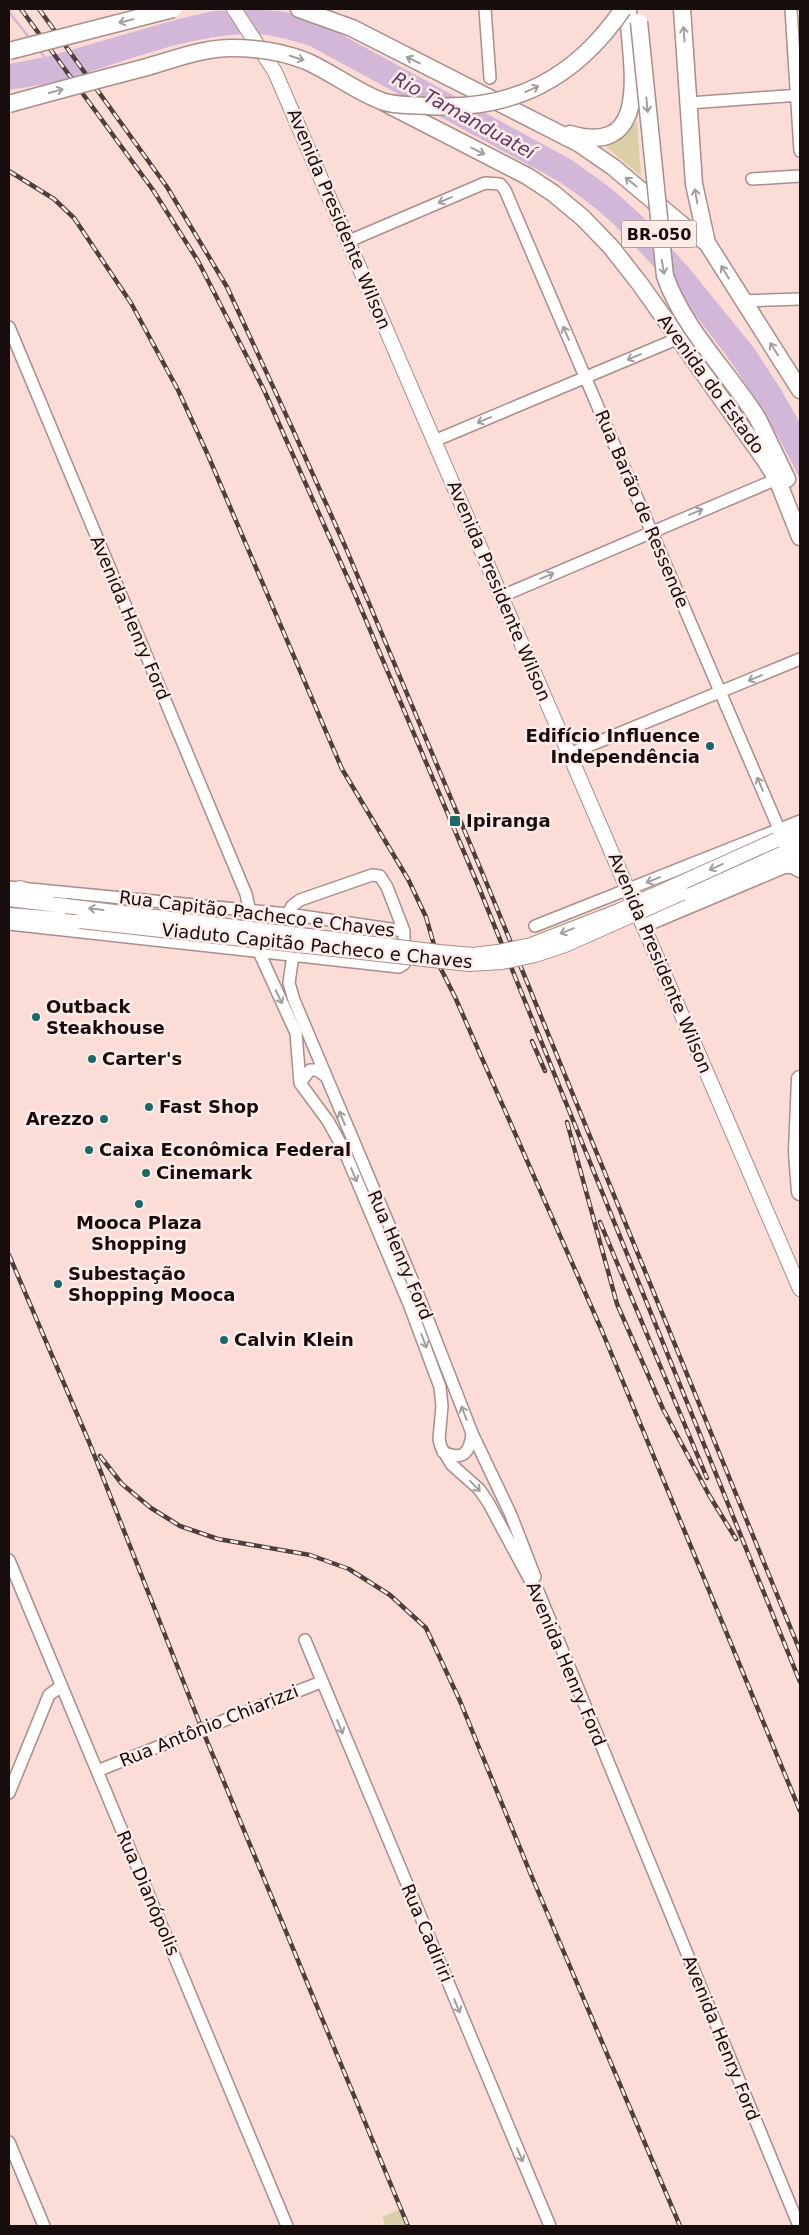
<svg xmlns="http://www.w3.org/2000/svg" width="809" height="2235" font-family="'DejaVu Sans',sans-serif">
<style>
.green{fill:#dacfa6}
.water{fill:#d3b7d9}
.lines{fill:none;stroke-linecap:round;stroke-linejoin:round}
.stream{stroke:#d3b7d9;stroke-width:2.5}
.minor-casing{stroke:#aa8e89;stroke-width:14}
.major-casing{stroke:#aa8e89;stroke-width:16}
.highway-casing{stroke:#aa8e89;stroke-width:19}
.minor{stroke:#fff;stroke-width:11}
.major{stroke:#fff;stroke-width:14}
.highway{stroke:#fff;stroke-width:16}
.rail-casing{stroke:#4e3f3d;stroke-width:4.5}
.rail{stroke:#ffece9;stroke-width:2.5;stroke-dasharray:8;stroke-linecap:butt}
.major-bridge-casing{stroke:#aa8e89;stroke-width:16;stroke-linecap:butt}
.highway-bridge-casing{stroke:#aa8e89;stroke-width:19;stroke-linecap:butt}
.major-bridge{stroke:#fff;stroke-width:14}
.highway-bridge{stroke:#fff;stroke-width:16}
.oneway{stroke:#a29e9e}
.poi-dot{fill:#1a6869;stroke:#ffece9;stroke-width:2}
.labels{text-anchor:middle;stroke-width:5;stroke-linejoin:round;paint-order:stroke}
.shield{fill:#ffece9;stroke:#5d504e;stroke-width:1}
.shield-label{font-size:16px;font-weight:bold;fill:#170d0c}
.street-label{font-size:18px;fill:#170d0c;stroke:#ffece9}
.poi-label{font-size:18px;font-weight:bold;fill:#170d0c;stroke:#ffece9;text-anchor:start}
.water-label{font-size:19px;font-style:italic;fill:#5e3966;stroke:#ffece9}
</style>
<rect width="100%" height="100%" fill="#fbdcd7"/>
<path class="green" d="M637,121L641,176L604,145L623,135Z
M400,2209L407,2226H386L382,2217Z"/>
<path class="water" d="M253,9L286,12L320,23L572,160L612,189L643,217L689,268L754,348L780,388L800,423V479C761,399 712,330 652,265C634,245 616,225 595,208C584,199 571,190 558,181L310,46C290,40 271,34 250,34C184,35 121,64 58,81C42,85 25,87 9,90V64L50,56L178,19L213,11Z"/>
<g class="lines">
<path class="stream" d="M9,12L31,40
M39,50L47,60"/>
<g class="minor-casing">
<path id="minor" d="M485,9L490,78
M791,9L800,151
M689,103L800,95
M752,179L800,176
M349,241L485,183L500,184L505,190L779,829
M742,301L800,299
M9,327L246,894L259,952L296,1033L300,1083L328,1121L344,1150L409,1304L440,1387L442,1406L439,1439L441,1447L452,1465L479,1489L488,1502L530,1580L538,1591L799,2226
M434,441L679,338
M502,596L777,479
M569,754L800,659
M9,887L288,914L404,931
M288,914L293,955L289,983L294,1000L414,1284L472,1433L511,1515L535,1577
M9,924L399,967L404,964V931L387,887L380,876L372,875L300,900L292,906L288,914
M535,926L800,821
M300,1083L310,1070H317L324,1075
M443,1452C463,1461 470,1453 472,1433
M9,1560C101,1782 194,2004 287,2226
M305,1640L550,2226
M97,1771L321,1682
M9,1793L49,1695L60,1687
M9,2142L44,2226"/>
</g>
<g class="major-casing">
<path id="major" d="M234,9L275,72L800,1289
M776,840L800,829
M20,888L46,898
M682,893L800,842
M9,899L66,906
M9,915L80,921"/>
</g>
<g class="highway-casing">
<path id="highway" d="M299,9L352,28L578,143L613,167L687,229L707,243L800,390
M682,9L694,184L707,243
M385,103L527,176L553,193L583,218L611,247L640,284L765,460L777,479L800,537
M570,134C656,159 629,56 628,9
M758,419L787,479
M779,852L800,857
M644,924L784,865H793L800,869
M800,1079L797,1152L800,1192"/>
</g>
<use href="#minor" class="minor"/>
<use href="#major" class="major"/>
<use href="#highway" class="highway"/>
<g class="rail-casing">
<path id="rail" d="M21,9L153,190L198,261L264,390L357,599L480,890L800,1682
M39,9L167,187L227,287L293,430L345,546L489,889L800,1651
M9,171L54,199L74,218L131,303L178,390L207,453L342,769L408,879L426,917L441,969L455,997L602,1331L800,1811
M532,1041L545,1071
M567,1122L617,1304L663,1409L709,1495L736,1539
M600,1222L707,1478
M9,1255L89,1442L202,1729L408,2226
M100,1456L122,1484L151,1508L180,1526L218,1539L310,1555L349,1569L390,1595L426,1628L460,1701L529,1870L680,2226"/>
</g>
<use href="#rail" class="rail"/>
<g class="major-bridge-casing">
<path id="major-bridge" d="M66,906L439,952L473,955L498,952L531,945L621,910L776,840
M80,921L469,964L502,962L535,955L565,945L682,893"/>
</g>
<g class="highway-bridge-casing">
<path id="highway-bridge" d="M639,22L665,276C684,330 728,371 758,419
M9,51L173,9
M9,104C55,91 101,79 147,67C175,59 203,48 232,48C256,48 283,52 306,61C331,72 354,90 379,100C392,106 413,105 428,106C513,111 575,79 623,9"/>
</g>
<use href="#major-bridge" class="major-bridge"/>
<use href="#highway-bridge" class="highway-bridge"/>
</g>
<defs><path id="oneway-shaft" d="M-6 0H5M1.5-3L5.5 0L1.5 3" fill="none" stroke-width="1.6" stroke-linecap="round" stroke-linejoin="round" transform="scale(1.25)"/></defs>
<g class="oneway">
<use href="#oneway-shaft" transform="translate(126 21) rotate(166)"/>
<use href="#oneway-shaft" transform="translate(684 34) rotate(-94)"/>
<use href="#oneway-shaft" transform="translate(297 58) rotate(18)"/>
<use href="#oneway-shaft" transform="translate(413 60) rotate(-154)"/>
<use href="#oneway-shaft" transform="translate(532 89) rotate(-24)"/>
<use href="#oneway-shaft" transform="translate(56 91) rotate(-15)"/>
<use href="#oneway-shaft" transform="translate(647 105) rotate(85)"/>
<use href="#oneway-shaft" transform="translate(478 151) rotate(27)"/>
<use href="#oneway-shaft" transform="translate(631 182) rotate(-141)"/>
<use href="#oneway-shaft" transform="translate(696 196) rotate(-100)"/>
<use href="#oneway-shaft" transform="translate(445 200) rotate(157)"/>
<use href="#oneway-shaft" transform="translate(663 267) rotate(80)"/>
<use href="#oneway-shaft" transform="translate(725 272) rotate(-121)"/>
<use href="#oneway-shaft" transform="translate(566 333) rotate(-113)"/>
<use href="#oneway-shaft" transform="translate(774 349) rotate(-123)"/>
<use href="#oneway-shaft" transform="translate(634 357) rotate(157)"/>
<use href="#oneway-shaft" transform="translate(484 420) rotate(157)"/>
<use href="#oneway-shaft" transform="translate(696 512) rotate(-23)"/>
<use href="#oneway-shaft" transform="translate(547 576) rotate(-23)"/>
<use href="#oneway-shaft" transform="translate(755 678) rotate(157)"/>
<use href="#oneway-shaft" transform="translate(760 784) rotate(-113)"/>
<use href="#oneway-shaft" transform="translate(716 867) rotate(156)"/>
<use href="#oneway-shaft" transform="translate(653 880) rotate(158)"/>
<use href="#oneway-shaft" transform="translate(96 909) rotate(-173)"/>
<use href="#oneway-shaft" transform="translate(567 931) rotate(158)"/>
<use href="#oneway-shaft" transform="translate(279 997) rotate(65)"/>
<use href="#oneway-shaft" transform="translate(342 1118) rotate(-113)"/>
<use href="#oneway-shaft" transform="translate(354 1175) rotate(67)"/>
<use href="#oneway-shaft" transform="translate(424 1341) rotate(69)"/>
<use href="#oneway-shaft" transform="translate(464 1413) rotate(-111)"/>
<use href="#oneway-shaft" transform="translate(475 1486) rotate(46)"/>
<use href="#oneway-shaft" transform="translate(340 1727) rotate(67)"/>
<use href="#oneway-shaft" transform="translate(457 2006) rotate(67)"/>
<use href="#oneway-shaft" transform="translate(520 2155) rotate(67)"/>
</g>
<g class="poi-dot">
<circle cx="710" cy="746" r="5"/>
<rect x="449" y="815" width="12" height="12" rx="2.5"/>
<circle cx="36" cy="1017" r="5"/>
<circle cx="92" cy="1059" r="5"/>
<circle cx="149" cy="1107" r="5"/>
<circle cx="104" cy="1119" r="5"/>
<circle cx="89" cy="1150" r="5"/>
<circle cx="146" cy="1173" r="5"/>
<circle cx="139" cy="1204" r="5"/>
<circle cx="58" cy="1284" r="5"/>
<circle cx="224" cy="1340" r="5"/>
</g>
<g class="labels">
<rect class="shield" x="621.5" y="220.5" width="75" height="27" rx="4"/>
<g class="shield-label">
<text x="659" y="240">BR-050</text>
</g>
<g class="street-label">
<text transform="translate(339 219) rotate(67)" y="6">Avenida Presidente Wilson</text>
<text transform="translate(711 384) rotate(54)" y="6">Avenida do Estado</text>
<text transform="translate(642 509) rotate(67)" y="6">Rua Barão de Ressende</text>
<text transform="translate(499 591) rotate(67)" y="6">Avenida Presidente Wilson</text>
<text transform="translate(130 618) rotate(67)" y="6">Avenida Henry Ford</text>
<text transform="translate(257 914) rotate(7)" y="6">Rua Capitão Pacheco e Chaves</text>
<text transform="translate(317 946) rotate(6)" y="6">Viaduto Capitão Pacheco e Chaves</text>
<text transform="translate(660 963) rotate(67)" y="6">Avenida Presidente Wilson</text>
<text transform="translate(400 1255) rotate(67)" y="6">Rua Henry Ford</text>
<text transform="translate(566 1664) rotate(67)" y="6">Avenida Henry Ford</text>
<text transform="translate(209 1726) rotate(-22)" y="6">Rua Antônio Chiarizzi</text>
<text transform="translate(148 1893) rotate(67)" y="6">Rua Dianópolis</text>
<text transform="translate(427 1933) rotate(67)" y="6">Rua Cadiriri</text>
<text transform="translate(721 2038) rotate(68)" y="6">Avenida Henry Ford</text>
</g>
<g class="poi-label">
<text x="700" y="742" text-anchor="end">Edifício Influence<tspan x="700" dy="21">Independência</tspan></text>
<text x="466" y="827">Ipiranga</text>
<text x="46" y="1013">Outback<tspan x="46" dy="21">Steakhouse</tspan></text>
<text x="102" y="1065">Carter's</text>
<text x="159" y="1113">Fast Shop</text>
<text x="94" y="1125" text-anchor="end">Arezzo</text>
<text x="99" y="1156">Caixa Econômica Federal</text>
<text x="156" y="1179">Cinemark</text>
<text x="139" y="1229" text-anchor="middle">Mooca Plaza<tspan x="139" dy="21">Shopping</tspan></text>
<text x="68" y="1280">Subestação<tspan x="68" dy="21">Shopping Mooca</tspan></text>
<text x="234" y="1346">Calvin Klein</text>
</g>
<g class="water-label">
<text transform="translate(464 115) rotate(29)" y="7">Rio Tamanduateí</text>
</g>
</g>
<rect width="809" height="2235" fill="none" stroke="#170d0c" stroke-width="20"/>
</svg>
